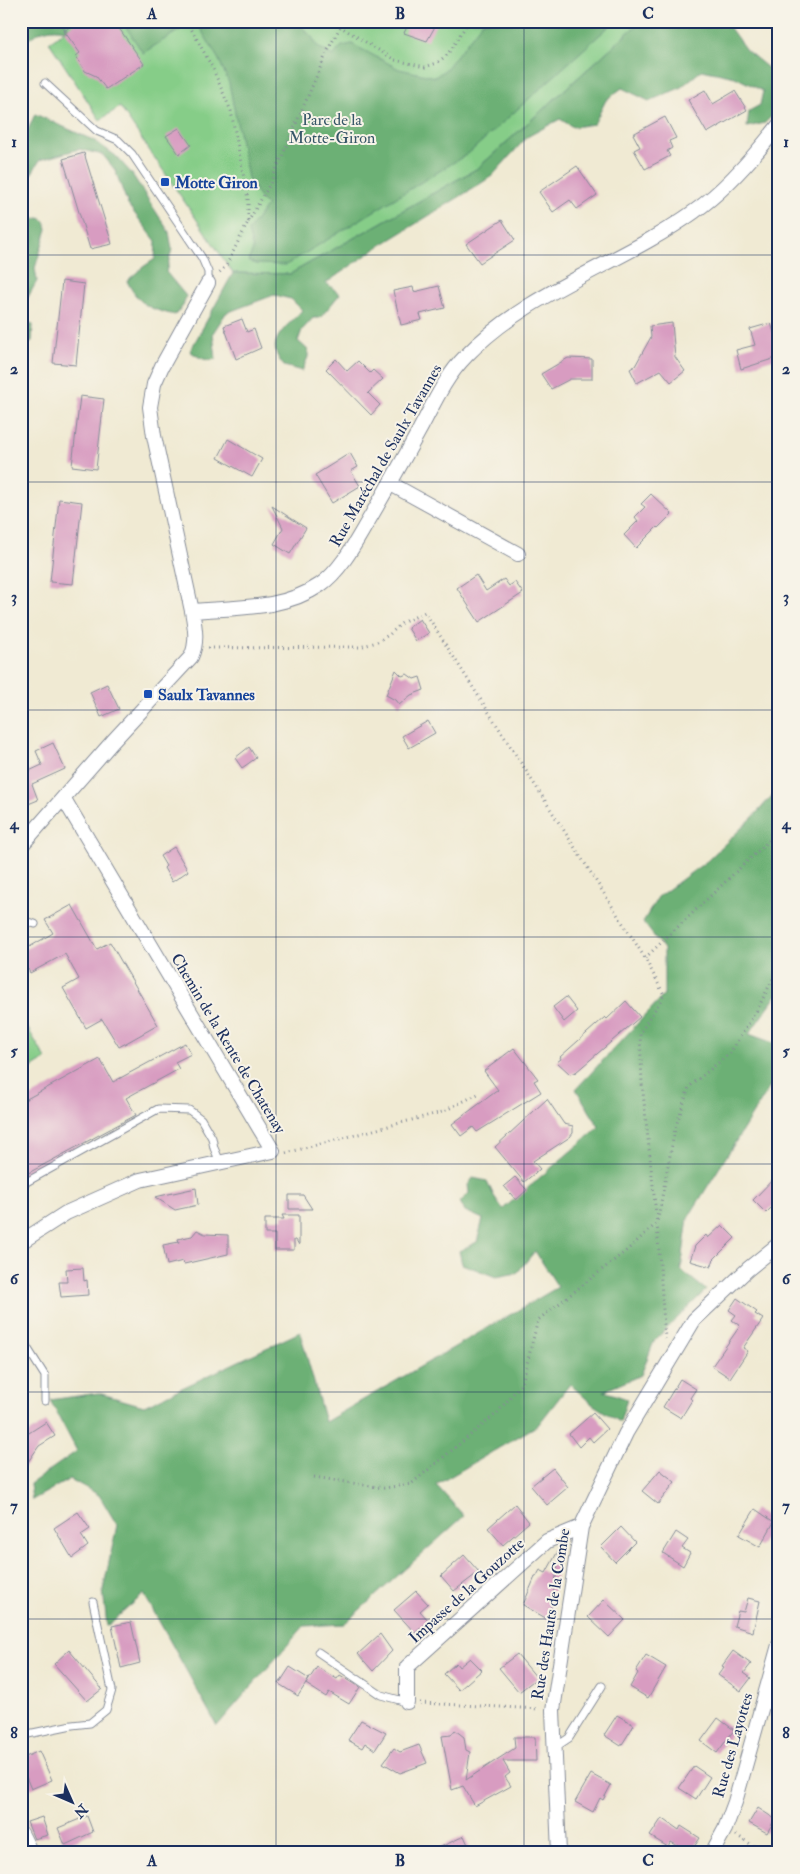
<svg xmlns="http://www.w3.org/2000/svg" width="800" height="1874" font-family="'IM FELL Double Pica',serif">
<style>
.green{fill:#86cd88;stroke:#507e73}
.forest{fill:#6cb074;stroke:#447069}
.building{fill:#d89cc1}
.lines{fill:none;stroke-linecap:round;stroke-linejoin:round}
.lane-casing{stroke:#868c98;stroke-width:9}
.street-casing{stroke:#868c98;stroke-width:16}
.path{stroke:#868c98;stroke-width:3;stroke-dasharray:1 4;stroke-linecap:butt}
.lane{stroke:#fff;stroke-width:7}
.street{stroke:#fff;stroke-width:14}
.grid{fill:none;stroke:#1b2f5e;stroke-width:1;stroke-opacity:0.55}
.transit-dot{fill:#1a4fb4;stroke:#f7f3e8;stroke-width:2}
.labels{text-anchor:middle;stroke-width:4;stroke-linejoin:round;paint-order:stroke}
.park-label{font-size:16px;fill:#365668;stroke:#f7f3e8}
.transit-label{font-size:16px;font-weight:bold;fill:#164399;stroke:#f7f3e8;text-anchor:start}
.street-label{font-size:16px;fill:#1b2f5e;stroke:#f7f3e8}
.neatline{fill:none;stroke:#1b2f5e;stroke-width:2}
.grid-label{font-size:16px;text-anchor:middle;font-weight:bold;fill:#1b2f5e}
</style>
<rect width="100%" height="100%" fill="#f7f3e8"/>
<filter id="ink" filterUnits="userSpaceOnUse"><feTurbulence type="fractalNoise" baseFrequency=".02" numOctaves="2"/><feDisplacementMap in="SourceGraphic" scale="10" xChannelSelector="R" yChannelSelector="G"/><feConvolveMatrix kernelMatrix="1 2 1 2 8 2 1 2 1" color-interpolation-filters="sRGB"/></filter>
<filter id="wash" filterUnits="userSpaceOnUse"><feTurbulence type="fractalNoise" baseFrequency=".0096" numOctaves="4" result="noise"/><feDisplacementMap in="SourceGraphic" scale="20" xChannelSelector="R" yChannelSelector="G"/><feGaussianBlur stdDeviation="1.12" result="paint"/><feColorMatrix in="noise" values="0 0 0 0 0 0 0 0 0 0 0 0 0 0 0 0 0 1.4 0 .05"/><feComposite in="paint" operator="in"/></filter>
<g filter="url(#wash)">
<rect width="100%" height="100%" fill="#f0ead3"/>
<path class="green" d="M64,21H641L478,168L290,274L233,273L120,107L100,120L49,42L69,28Z
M21,1017L46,1059L21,1074Z"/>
<path class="forest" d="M21,21H63L68,28L64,30C47,26 32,34 21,46Z
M122,21H181L183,28L143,53Z
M196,21H296L312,37L318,47L333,56L342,46L352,44L399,69L435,77L446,69L482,23L486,21H615L469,153L286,265L256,264L248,261L253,250L248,231L267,205L259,197L248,178L229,83L219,60Z
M641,21H725L746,50L779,77V109L765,123L747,127L749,111L760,105L763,91L735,77L702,70L680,88L649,101L622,88L606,100L594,124L573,127L560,119L527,137L492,176L477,186L375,249L326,283L340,294L320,318H313L302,330L298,341L308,350V357L302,371L284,366C281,362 277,357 276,352C271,335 293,322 302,310L291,299L274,295L226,313L213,333L216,359C205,362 198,357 190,351L233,273L290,274L478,168Z
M35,114L95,141L116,156L132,174L169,232L172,249L166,272L186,296L183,306L175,315C149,309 139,305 127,281L143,267L155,259L156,241L128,205L115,170L103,155L79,149L40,160L27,181L30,219L40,218L45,221L47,229L35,268L37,281L27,299L21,317V146Z
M21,317L33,325L32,341L27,345H21Z
M779,788V992L749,1034L779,1045V1072L688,1218L681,1270L706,1290L654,1341L641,1375L604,1391L627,1399L620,1422L592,1404L570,1384L538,1425L436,1485L464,1516L344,1624L304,1626L217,1726L144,1594L107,1626L103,1590L117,1525L99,1495L70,1479L32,1500L30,1484L77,1451L50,1400L98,1393L144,1406L300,1332L325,1422L558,1287L535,1251L517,1273L496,1277L462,1264L459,1251L477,1242L483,1219L465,1211L460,1202L469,1193L468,1185L473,1178L487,1181L494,1196L503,1209L599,1127L576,1089L664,995V949L643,922L658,897L707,861L753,817Z"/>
<g id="blocks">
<path class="building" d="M78,21H114L144,64L106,89L96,76L85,71L76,56L80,53L64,31Z
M410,21H438L427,41L404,33Z
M705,90L713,104L735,91L747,110L707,133L688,100Z
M665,117L676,138L669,141L672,148L667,151L670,156L645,169L634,150L640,147L633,134Z
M179,128L191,145L179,154L166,136Z
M84,153L112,244L90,249L63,159Z
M577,166L597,195L577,209L570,200L553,212L539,192Z
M502,220L515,240L480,263L466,244Z
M62,281L84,284L76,365L53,363Z
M439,286L445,308L420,314L422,320L401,325L393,291L413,287L414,292Z
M242,319L247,332L254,329L261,348L236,359L224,326Z
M672,323L675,357L685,371L671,382L661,370L637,383L630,369L635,366L651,337L650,326Z
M771,323L779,349V357L741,369L736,350L755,345L750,329Z
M568,358L592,359V379H570L551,389L541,374Z
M336,359L347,371L358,361L370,373L373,370L383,379L368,393L380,405L371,415L326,369Z
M80,396L104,399L96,469L72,466Z
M228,439L262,459L252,477L218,458Z
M350,453L358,467L351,471L360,486L332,503L315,475Z
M651,494L672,514L658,528L657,527L636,548L624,535L638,521L635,517L645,507L641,504Z
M59,499L82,502L73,584L50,582Z
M272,506L306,528L290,554L274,544L283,528Z
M476,575L486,591L504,579L509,586L515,582L523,593L479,622L457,588Z
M420,619L429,633L416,641L408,628Z
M396,670L402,676L407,674L414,679L420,677L424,690L411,695L399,705L395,700L386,695Z
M107,684L119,709L101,717L90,692Z
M428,721L435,733L409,748L402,736Z
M53,743L65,769L32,784L38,800L21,807V760L27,772L42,765L36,751Z
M249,747L256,758L242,768L235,758Z
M174,847L188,871L172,882L164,868L166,866L160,856Z
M72,905L97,949L110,942L158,1025L119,1047L102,1019L86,1028L63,988L79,979L65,954L30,973L28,969L21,973V952L53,933L45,920Z
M566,997L577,1011L564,1022L553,1007Z
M626,1001L640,1017L576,1072L570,1074L557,1062L561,1059L560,1057L605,1017L607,1019Z
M185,1043L191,1054L175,1062L179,1069L126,1098L136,1115L21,1177V1102L100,1059L113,1082Z
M514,1048L538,1079L534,1081L541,1092L477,1132L473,1127L461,1136L452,1124L498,1090L484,1071Z
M547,1099L564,1124L573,1126V1133L570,1137L533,1161L540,1169L524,1182L495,1147Z
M779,1173V1200L766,1213L753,1200Z
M515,1177L527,1190L516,1200L504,1186Z
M196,1188L198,1205L175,1210L155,1197Z
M289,1195H303L312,1209H289Z
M282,1215H299V1245L296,1240H294V1250H275V1234H265V1219H284Z
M722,1225L735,1238L714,1259L711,1267L690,1261L695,1246L706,1235L708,1238Z
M197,1230L205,1234L228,1235V1254L184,1264L183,1261L167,1265L163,1245L179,1242L178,1239L192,1236Z
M83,1268L84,1281L87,1280L88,1295L61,1297L59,1282H67L66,1269Z
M737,1298L757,1312L755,1314L763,1319L743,1348L748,1351L730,1378L712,1366L740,1326L732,1320L736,1315L729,1310Z
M680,1379L696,1389L690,1398L692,1400L681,1418L663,1407Z
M593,1413L607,1429L593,1442L589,1437L579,1447L569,1434Z
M46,1422L55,1436L39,1446L21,1472V1438Z
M553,1468L568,1487L547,1505L531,1486Z
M660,1470L675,1482L658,1504L642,1491Z
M515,1504L529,1522L503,1545L488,1528Z
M755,1509L774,1522L760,1547L739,1535Z
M78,1512L90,1529L81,1535L88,1546L72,1558L54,1528Z
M621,1527L635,1542L615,1562L601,1547Z
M676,1532L688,1540L682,1548L690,1553L683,1566L663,1553Z
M558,1551H560L549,1620L523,1605L535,1577H536L540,1570L546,1573Z
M464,1555L479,1572L454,1591L441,1576Z
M416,1591L428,1604L420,1611L429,1621L415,1633L394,1610Z
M748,1598L760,1601L753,1632L734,1626L738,1611L744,1612Z
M604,1600L625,1620L609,1637L588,1617Z
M131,1622L140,1663L121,1668L112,1626Z
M380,1634L392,1651L373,1671L358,1654Z
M69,1650L102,1689L87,1701L54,1664Z
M733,1651L751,1664L744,1673L751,1678L741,1691L718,1675L724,1667L722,1666Z
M517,1654L537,1678L519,1692L499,1668Z
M646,1655L666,1667L648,1698L630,1687L638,1673L636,1671Z
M470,1658L482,1670L459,1690L444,1674L456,1663L459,1667Z
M290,1667L309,1679L298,1696L279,1684Z
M317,1667L337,1679L340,1675L360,1687L349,1704L329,1692L326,1697L306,1684Z
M617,1715L634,1725L621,1746L604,1735Z
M718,1718L734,1730L717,1753L701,1741Z
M361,1720L386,1733L375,1750L365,1743L362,1748L348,1740Z
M455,1730L464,1737L466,1750L470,1752L466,1780L515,1748L514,1737H535L536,1761H503L510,1773L505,1777L511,1786L475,1806L463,1786L452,1790L442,1736L451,1735Z
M419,1745L427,1763L400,1773L383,1763L394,1748L400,1752Z
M39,1751L52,1780L31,1789L26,1777L21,1779V1759Z
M694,1766L710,1777L696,1799L679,1788Z
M591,1774L611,1785L603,1800L600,1798L593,1812L575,1802Z
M758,1808L775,1819L767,1833L749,1823Z
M87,1816L93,1832L65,1845L58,1828Z
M42,1817L48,1835L34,1839L27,1822Z
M662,1818L679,1830L681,1826L700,1838L690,1853L671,1842L668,1847L650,1836Z
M464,1836L472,1853H428Z"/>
</g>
</g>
<g filter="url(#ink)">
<use href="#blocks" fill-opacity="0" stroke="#868c98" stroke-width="1"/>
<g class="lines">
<g class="lane-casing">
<path id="lane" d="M45,83L97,131L118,140L132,154L202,258L208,272V283
M21,920L35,924
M21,1185L158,1109L189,1110L201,1119L212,1138L214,1148L220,1162
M21,1338L45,1376V1401
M318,1652L381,1695L407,1702
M21,1739L28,1734L72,1725L90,1723L106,1710L112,1690L93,1602
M554,1748L569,1738L602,1686"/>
</g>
<g class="street-casing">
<path id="street" d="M391,484L518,554
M192,611C236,607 283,610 320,585C339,572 353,547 364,528C383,496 401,464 419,431C433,405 445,377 466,356C529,290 622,264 695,211C724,191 757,153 779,125
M21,846L113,741L191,657C198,642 195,627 192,611L154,436L150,407L154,384L162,366L208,283
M21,1242L66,1213L140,1180L273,1151L64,799
M407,1702V1667L547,1541L581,1527
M21,1833L31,1853
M559,1853L553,1710L581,1527L626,1433L694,1320L748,1269L779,1244
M712,1853L725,1829L735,1802L779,1645"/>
</g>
<path class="path" d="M187,21L212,67L231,111L248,199V222L226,266L218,274
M331,21L395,60L425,67L437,63L447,55L469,21
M248,222L270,184L327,52L340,27
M208,648L360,647L377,642L390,634L402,623L425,612L645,958L664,995L640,1033L642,1083L657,1223L665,1339
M645,958L779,831
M286,1153L442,1112L478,1094
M314,1477L384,1488L411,1484L497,1413L522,1383L538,1320L626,1251L657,1223L675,1129L689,1087L730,1053L757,1010L779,967
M420,1703L539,1709
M736,1835L765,1853"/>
<use href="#lane" class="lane"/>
<use href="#street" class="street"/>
</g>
</g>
<path class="grid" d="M276,21V1853M524,21V1853M21,255H779M21,482H779M21,710H779M21,937H779M21,1164H779M21,1392H779M21,1619H779"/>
<g class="transit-dot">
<rect x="160" y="177" width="10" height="10" rx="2.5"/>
<rect x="143" y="689" width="10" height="10" rx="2.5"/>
</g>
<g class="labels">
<g class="park-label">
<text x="332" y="125">Parc de la<tspan x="332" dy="18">Motte-Giron</tspan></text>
</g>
<g class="transit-label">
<text x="175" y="188">Motte Giron</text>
<text x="158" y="700">Saulx Tavannes</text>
</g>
<g class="street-label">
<text transform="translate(385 455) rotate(-60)" y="6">Rue Maréchal de Saulx Tavannes</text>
<text transform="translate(229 1043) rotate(59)" y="6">Chemin de la Rente de Chatenay</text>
<text transform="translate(466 1590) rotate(-42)" y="6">Impasse de la Gouzotte</text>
<text transform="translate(550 1614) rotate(-81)" y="6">Rue des Hauts de la Combe</text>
<text transform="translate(732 1745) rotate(-74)" y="6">Rue des Layottes</text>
</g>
</g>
<rect width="800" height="1874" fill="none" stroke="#f7f3e8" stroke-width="55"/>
<g transform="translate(72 1802) rotate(135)" stroke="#f7f3e8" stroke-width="4" paint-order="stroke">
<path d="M0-4L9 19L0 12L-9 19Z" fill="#1b2f5e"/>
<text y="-8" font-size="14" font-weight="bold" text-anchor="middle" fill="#1b2f5e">N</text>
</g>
<rect x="28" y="28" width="744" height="1818" class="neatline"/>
<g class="grid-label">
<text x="152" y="19">A</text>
<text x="400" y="19">B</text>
<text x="648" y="19">C</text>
<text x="14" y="147">1</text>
<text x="786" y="147">1</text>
<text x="14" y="374">2</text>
<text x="786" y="374">2</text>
<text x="14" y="602">3</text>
<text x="786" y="602">3</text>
<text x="14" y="829">4</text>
<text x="786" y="829">4</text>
<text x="14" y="1056">5</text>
<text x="786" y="1056">5</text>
<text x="14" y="1284">6</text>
<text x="786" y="1284">6</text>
<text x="14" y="1511">7</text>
<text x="786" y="1511">7</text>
<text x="14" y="1738">8</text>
<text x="786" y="1738">8</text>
<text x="152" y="1866">A</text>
<text x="400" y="1866">B</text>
<text x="648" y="1866">C</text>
</g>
</svg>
